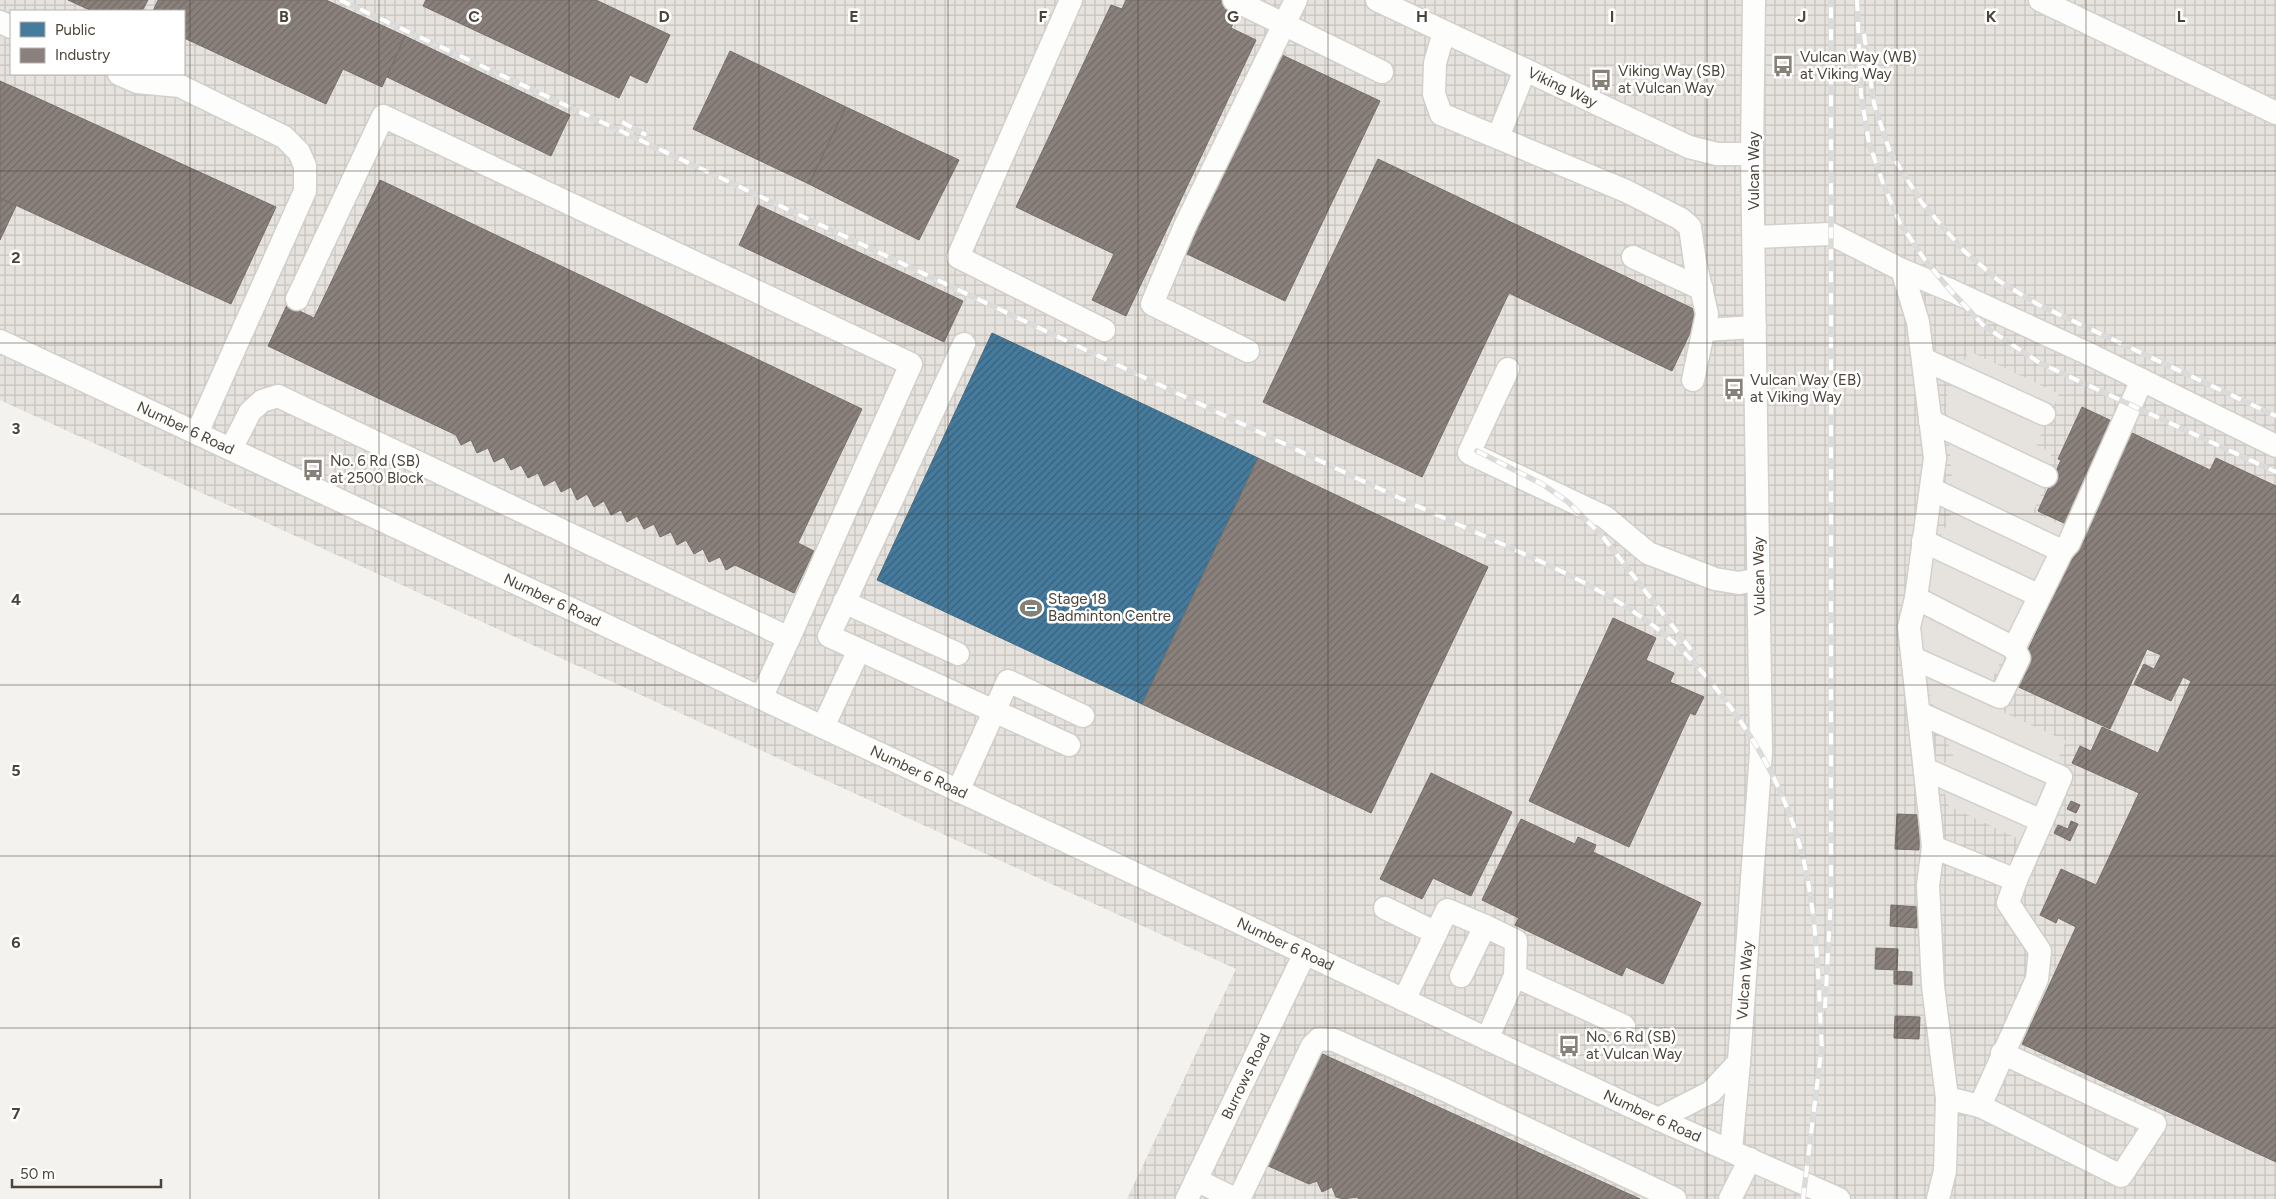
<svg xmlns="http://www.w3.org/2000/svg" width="2276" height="1199" font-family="Figtree,sans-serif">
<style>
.industrial{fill:url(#industrial-grid);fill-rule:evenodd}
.parking{fill:#e6e3df}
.public{fill:url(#public-hatch);stroke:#476a7f}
.industry{fill:url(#industry-hatch);stroke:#776f68}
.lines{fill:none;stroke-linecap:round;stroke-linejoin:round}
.minor-casing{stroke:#d2d0cb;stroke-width:25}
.minor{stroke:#fdfdfc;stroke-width:22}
.rail-casing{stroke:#dbdbda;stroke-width:5.5}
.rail{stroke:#fff;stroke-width:4;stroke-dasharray:11;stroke-linecap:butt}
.grid{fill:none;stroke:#4b4439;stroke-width:1;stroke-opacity:0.55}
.labels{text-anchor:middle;stroke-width:5;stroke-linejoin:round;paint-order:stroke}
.poi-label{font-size:15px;fill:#4b4439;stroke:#fff;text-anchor:start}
.street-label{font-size:15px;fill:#4b4439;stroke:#fff}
.grid-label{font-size:16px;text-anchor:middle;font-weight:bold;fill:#4b4439;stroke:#fff;stroke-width:5;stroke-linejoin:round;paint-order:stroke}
</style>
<defs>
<pattern id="industrial-grid" width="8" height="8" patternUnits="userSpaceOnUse" patternTransform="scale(1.25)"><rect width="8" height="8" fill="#e6e2de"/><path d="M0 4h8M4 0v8" fill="none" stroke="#c7c3bf"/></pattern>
<pattern id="public-hatch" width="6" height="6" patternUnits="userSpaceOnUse" patternTransform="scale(1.25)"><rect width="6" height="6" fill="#457b9d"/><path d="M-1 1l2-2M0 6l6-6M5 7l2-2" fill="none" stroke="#39617a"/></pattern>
<pattern id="industry-hatch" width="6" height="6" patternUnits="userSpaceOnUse" patternTransform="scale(1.25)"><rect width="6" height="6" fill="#8a817c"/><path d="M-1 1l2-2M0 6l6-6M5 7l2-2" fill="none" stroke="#736b67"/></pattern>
</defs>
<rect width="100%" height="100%" fill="#f4f2ee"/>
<path class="industrial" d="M0,0H2276V1199H1127L1236,969L0,400ZM11,11H184V74H11Z"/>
<path class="parking" d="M1969,351L2059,394L2036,445L2052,453L2045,467L2052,470L2033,512L2063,526L1982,702L2066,741L2021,840L1949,806L1935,767L1954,758L1932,702L1917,645L1931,558L1954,508L1946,398Z"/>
<path class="public" d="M992,333L1258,458L1142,704L877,580Z"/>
<path class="industry" d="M68,0H148L142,11H92Z
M158,0H326L405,36L382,87L343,69L326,104L184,38V11H153Z
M426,0H596L670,35L647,83L630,75L619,98L423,6Z
M1126,0H1228L1232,2L1228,10L1237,14L1231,28L1256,40L1126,316L1092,300L1114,254L1016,207L1111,5L1122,9Z
M405,36L570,115L551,156L387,77Z
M730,51L846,107L809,184L693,129Z
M1280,54L1380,101L1285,301L1185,253Z
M0,81L276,207L231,304L0,198Z
M846,107L959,160L919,240L809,184Z
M1378,159L1700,312L1672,371L1509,293L1422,477L1263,402Z
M380,180L862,409L798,543L814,551L794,593L735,565L726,570L720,557L709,562L703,549L694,554L686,540L677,545L671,532L660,537L654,524L644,529L637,516L627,522L621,510L611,515L604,501L594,507L587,494L577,500L571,487L561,492L555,480L544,486L538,473L528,478L521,465L511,470L504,457L494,462L488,448L477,453L471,440L461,445L456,435L268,346L287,305L314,318Z
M0,198L16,206L0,240Z
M758,205L963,301L944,342L739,245Z
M2082,407L2114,422L2066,524L2038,511L2061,460L2058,459Z
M2130,432L2210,470L2216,458L2276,486V1162L2022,1044L2076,927L2058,918L2056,923L2040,915L2061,869L2096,885L2139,793L2072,763L2080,746L2091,751L2102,727L2158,753L2191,681L2183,677L2171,701L2134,684L2144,664L2154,669L2161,655L2147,649L2110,729L2012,684Z
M1258,458L1488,567L1371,813L1142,704Z
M1613,618L1656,638L1646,660L1674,673L1670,682L1704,697L1695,715L1690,713L1629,847L1529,801Z
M1431,773L1512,812L1471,896L1433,878L1422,899L1380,879Z
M2071,801L2080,805L2076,813L2067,809Z
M1897,814L1920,815L1919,850L1895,849Z
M1521,819L1575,844L1578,837L1596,845L1593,852L1701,903L1663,984L1626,967L1622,976L1515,925L1519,918L1482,900Z
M2071,821L2078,824L2070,841L2054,833L2058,825L2068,829Z
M1891,905L1918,907L1917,928L1890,926Z
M1876,948L1898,949L1897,970L1875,969Z
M1894,971L1912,972V985L1894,984Z
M1895,1016L1920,1017L1919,1039L1894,1038Z
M1318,1052L1640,1199H1358V1197L1343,1199L1336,1197L1332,1187L1322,1192L1317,1181L1309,1184L1266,1165Z"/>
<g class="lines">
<g class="minor-casing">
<g id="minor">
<path d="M1071,0L958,257L1104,330"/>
<path d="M1234,0L1382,72"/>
<path id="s1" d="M1377,0L1689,147L1717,154H1752"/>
<path d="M2040,0L2276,113"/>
<path d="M0,22L11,27"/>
<path d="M1444,32L1435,63L1434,94L1441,114L1626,191L1681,219L1690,227L1695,262L1707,314L1693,380"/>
<path d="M119,74L137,82L180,86L284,137L299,152L305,166V191L197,433"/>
<path d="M1498,137L1525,70"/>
<path d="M1754,237L1831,234L1902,270L1950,290L2091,355L2276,446"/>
<path d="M1633,257L1702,289"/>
<path d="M1902,270L1918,322L1935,458L1916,598L1909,627L1930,817L1933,847L1928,885L1933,986L1947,1098L1945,1171L1938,1199"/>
<path d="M297,299L383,116L911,364L789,638"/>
<path d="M1704,330L1755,327"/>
<path id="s2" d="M0,341L1658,1119L1839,1199"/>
<path d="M964,344L829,636L1069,745"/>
<path d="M1248,351L1152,304L1185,226L1296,0"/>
<path d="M1923,359L2044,414"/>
<path d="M1508,369L1469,453L1605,517L1648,553L1715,579L1739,583L1759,579"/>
<path d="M1930,421L2046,476"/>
<path d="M231,449L250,412L262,401L278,396L789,638L761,698"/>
<path d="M1931,489L2062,551L2069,543L2142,380"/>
<path d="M1923,541L2038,595"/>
<path d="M1916,598L2014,648L2062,551"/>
<path d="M844,602L958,654"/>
<path d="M1913,658L2000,697L2019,658L2014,648"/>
<path d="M1919,713L2061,777L2042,821L1925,769"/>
<path d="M823,727L859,650"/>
<path d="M958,791L1008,681L1083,716"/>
<path d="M1933,847L2016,880L2042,821"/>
<path d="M1385,908L1436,933L1404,1000"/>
<path d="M1436,933L1447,910L1485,926"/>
<path d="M1461,976L1485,926L1516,941L1515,976"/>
<path d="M1487,1039L1515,976L1624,1026"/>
<path d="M1947,1098L1980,1106L2037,979L2040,951L2008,903L2016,880"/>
<path d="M1980,1106L2121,1176L2155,1124L2002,1053"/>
<path d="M1658,1119L1711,1092L1739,1062"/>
<path id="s3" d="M1731,1150L1739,1062L1761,752L1752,154L1754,0"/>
<path d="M1196,1180L1235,1199"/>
<path id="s4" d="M1187,1199L1305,953"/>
<path d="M1239,1199L1312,1046L1319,1039L1334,1040L1445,1090L1675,1199"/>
<path d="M1730,1199L1750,1159"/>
</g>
</g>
<use href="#minor" class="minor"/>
<g class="rail-casing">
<path id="rail" d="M340,0C663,150 984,302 1306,454C1364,482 1423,509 1482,535C1557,569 1640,602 1696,665C1739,713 1775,768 1795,830C1818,900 1818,978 1822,1051
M1857,0L1861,94L1869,143L1884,186L1900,223L1925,260L1950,290L1984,326L2040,363L2276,472
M1864,34L1874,104L1890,152L1922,203L1963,250L1999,281L2039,305L2276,416
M622,122L646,135
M1477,451L1542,484L1568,502L1603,537L1696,656
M1825,1008L1831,898V0
M1803,1199L1822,1045"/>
</g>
<use href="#rail" class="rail"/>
</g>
<path class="grid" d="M190,0V1199M379,0V1199M569,0V1199M759,0V1199M948,0V1199M1138,0V1199M1328,0V1199M1517,0V1199M1707,0V1199M1897,0V1199M2086,0V1199M0,171H2276M0,343H2276M0,514H2276M0,685H2276M0,856H2276M0,1028H2276"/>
<defs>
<g id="bus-bare" transform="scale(1.725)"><path d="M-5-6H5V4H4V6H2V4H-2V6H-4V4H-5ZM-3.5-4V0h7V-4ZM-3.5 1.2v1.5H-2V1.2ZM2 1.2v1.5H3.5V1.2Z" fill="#868178" stroke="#fff" stroke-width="2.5" paint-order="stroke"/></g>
<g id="stadium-bare" transform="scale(1.725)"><path d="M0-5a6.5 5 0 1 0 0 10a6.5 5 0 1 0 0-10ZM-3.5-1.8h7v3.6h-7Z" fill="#868178" stroke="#fff" stroke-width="2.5" paint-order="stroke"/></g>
</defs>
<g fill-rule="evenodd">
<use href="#bus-bare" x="1783" y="66"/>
<use href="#bus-bare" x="1601" y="80"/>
<use href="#bus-bare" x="1734" y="389"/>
<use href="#bus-bare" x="313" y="470"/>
<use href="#stadium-bare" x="1031" y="608"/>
<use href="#bus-bare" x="1569" y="1046"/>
</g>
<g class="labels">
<g class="poi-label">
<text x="1800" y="62">Vulcan Way (WB)<tspan x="1800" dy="17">at Viking Way</tspan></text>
<text x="1618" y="76">Viking Way (SB)<tspan x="1618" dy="17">at Vulcan Way</tspan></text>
<text x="1750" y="385">Vulcan Way (EB)<tspan x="1750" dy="17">at Viking Way</tspan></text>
<text x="330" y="466">No. 6 Rd (SB)<tspan x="330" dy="17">at 2500 Block</tspan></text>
<text x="1048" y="604">Stage 18<tspan x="1048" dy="17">Badminton Centre</tspan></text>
<text x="1586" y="1042">No. 6 Rd (SB)<tspan x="1586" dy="17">at Vulcan Way</tspan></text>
</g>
<g class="street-label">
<text dy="5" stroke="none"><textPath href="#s1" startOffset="205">Viking Way</textPath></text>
<text transform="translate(1754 171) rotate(-90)" y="5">Vulcan Way</text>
<text dy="5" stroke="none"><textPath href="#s2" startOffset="205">Number 6 Road</textPath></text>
<text transform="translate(1759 576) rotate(-91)" y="5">Vulcan Way</text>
<text dy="5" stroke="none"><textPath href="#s2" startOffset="610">Number 6 Road</textPath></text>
<text dy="5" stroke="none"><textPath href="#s2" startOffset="1015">Number 6 Road</textPath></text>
<text dy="5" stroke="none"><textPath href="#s2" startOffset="1420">Number 6 Road</textPath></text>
<text dy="5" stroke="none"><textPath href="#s3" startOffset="170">Vulcan Way</textPath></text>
<text dy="5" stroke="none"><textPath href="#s4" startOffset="136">Burrows Road</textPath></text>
<text dy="5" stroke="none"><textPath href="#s2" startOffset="1825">Number 6 Road</textPath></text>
</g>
</g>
<g class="grid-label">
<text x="284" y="22">B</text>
<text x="474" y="22">C</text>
<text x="664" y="22">D</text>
<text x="854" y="22">E</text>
<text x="1043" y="22">F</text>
<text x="1233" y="22">G</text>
<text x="1422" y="22">H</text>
<text x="1612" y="22">I</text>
<text x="1802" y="22">J</text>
<text x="1991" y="22">K</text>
<text x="2181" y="22">L</text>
<text x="16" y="263">2</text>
<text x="16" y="434">3</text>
<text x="16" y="605">4</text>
<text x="16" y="776">5</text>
<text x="16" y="948">6</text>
<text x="16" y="1119">7</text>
</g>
<rect x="10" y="10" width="175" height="65" fill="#ffffff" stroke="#b7b4b0"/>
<rect x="20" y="22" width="25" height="15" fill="#457b9d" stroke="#b7b4b0"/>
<text x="55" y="35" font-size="15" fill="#4b4439">Public</text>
<rect x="20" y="48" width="25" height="15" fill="#8a817c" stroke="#b7b4b0"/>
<text x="55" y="60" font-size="15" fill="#4b4439">Industry</text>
<path d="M12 1179v8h149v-8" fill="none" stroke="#4b4439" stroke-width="2.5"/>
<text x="20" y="1179" font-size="15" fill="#4b4439" stroke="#ffffff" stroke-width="4" paint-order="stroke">50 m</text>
</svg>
